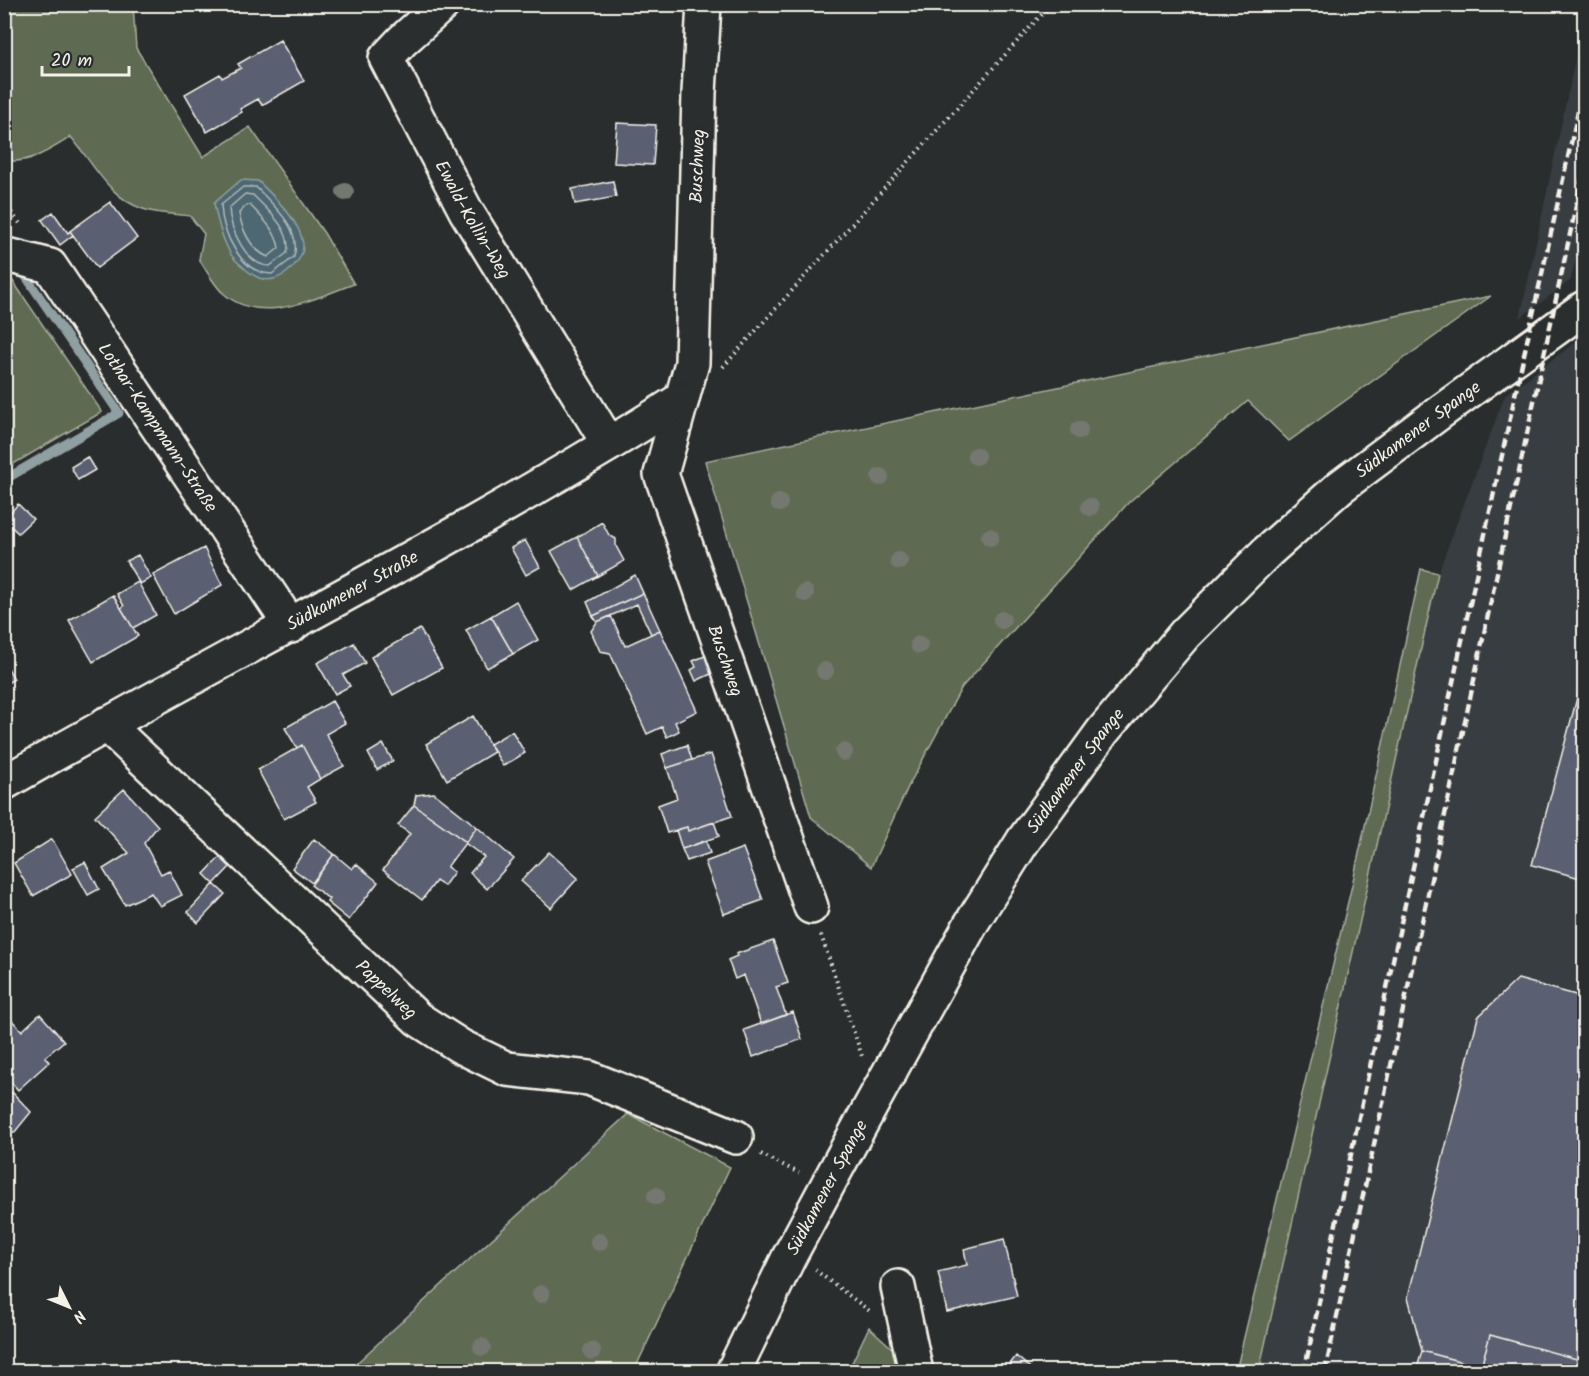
<svg xmlns="http://www.w3.org/2000/svg" width="1589" height="1376" font-family="Kalam,sans-serif">
<style>
.built{fill:#383c42}
.green{fill:#5e6b52;stroke:#a9ae9d;stroke-width:1.5}
.water{fill:#4d6872;stroke:#909fa1;stroke-width:1.5}
.lines{fill:none;stroke-linecap:round;stroke-linejoin:round}
.shore{stroke:#b1bab9;stroke-width:1.5}
.stream{stroke:#909fa1;stroke-width:9}
.building{fill:#5a6072;stroke:#f4f1e8;stroke-width:1.5}
.minor-casing{stroke:#f4f1e8;stroke-width:38}
.path{stroke:#f4f1e8;stroke-width:4;stroke-dasharray:1.5 4.5;stroke-linecap:butt}
.minor{stroke:#2a2d2e;stroke-width:33}
.rail{stroke:#f4f1e8;stroke-width:4.5;stroke-dasharray:9 4.5;stroke-linecap:butt}
.tree{fill:#74786f}
.labels{text-anchor:middle;stroke-width:5;stroke-linejoin:round;paint-order:stroke}
.street-label{font-size:18px;fill:#f4f1e8;stroke:#2a2d2e}
</style>
<rect width="100%" height="100%" fill="#2a2d2e"/>
<filter id="ink" filterUnits="userSpaceOnUse"><feTurbulence type="fractalNoise" baseFrequency=".0167" numOctaves="2"/><feDisplacementMap in="SourceGraphic" scale="12" xChannelSelector="R" yChannelSelector="G"/><feConvolveMatrix kernelMatrix="1 2 1 2 8 2 1 2 1" color-interpolation-filters="sRGB"/></filter>
<g filter="url(#ink)">
<path class="built" d="M1584,18V221L1571,280L1520,318Z
M1584,336V1371L1259,1372L1438,573L1505,395Z"/>
<path class="green" d="M4,5H133L136,48L203,157L250,127L324,233L354,284C314,298 261,327 223,293C214,285 206,270 199,259L204,234L190,216C175,214 158,214 143,209C109,198 93,163 71,137C52,149 28,165 5,160Z
M6,271L102,412L5,469L4,272Z
M1491,296L1289,441L1248,401L1129,502L962,687L909,785L871,867L811,817L705,461Z
M1421,569L1438,573L1259,1371H1236L1353,881Z
M628,1114L730,1167L634,1371H348Z
M869,1327L894,1350L898,1371H848Z"/>
<path class="water" d="M241,180L258,181C274,197 300,220 303,244C304,254 298,261 292,268C273,286 258,282 241,265C236,261 231,256 229,251C221,236 217,220 214,203Z"/>
<g class="lines">
<path class="shore" d="M243,187H256C274,206 302,229 294,257L272,274C241,274 222,233 221,205Z
M245,194L253,195C267,209 293,231 287,253L270,266C246,266 230,229 229,208Z
M247,205H250C262,218 276,230 279,248L268,257C251,250 242,230 239,213Z"/>
<path class="stream" d="M4,480L119,413L22,271"/>
</g>
<path class="building" d="M280,40L304,81L262,105L258,99L240,109L242,112L207,132L185,94L220,74L222,78L241,68L238,64Z
M617,123L656,125L653,165L614,163Z
M613,181L616,197L575,204L572,189Z
M110,202L137,238L97,268L70,231Z
M53,212L68,233L70,231L73,235L60,245L42,220Z
M87,457L95,470L78,480L71,467Z
M18,504L33,519L18,533L4,520Z
M602,522L609,535L616,539V546L624,561L598,576L577,537Z
M577,537L598,576L573,590L551,551Z
M525,540L540,567L526,575L511,548Z
M204,548L222,585L174,614L153,575Z
M138,555L151,578L140,584L126,561Z
M635,575L643,593L593,616L587,602Z
M138,582L156,615L133,628L121,608L124,606L117,594Z
M643,593L660,630L651,634L637,604L597,622L593,616Z
M113,595L138,636L93,662L69,620Z
M516,601L538,640L513,654L491,616Z
M491,616L513,654L487,668L466,630Z
M611,616L625,646L660,630L697,711L675,722L679,731L667,737L662,727L647,734L610,653L600,651L591,631L597,622Z
M420,629L442,668L393,695L371,657Z
M354,643L365,663L343,675L350,686L335,694L317,663Z
M707,655L713,673L696,681L691,670L696,667L693,661Z
M4,661L14,679L4,685Z
M1584,672V879L1532,865Z
M332,701L345,723L326,734L344,766L320,779L302,745L297,748L285,728Z
M473,716L494,752L447,780L426,744Z
M512,731L525,753L503,766L490,744Z
M383,744L393,761L377,770L368,753Z
M302,745L320,779L307,787L316,802L284,819L258,770Z
M687,745L692,760L667,768L662,754Z
M711,754L732,816L688,831L687,827L667,833L658,805L677,798L667,768Z
M124,789L158,826L144,843L161,874L169,870L182,895L160,906L151,893L125,905L103,869L129,853L95,816Z
M434,793L477,827L466,842L414,805L416,795Z
M414,805L466,842L447,867L454,872L444,886L436,881L422,900L383,870L410,834L398,825Z
M714,822L719,836L682,849L676,830L687,827L688,831Z
M477,827L514,859L487,889L470,873L484,857L465,843Z
M52,839L72,874L33,896L14,863Z
M314,839L334,854L312,883L292,868Z
M706,841L710,853L687,861L682,849Z
M743,848L763,900L724,914L705,862Z
M549,852L578,878L551,908L521,881Z
M334,854L352,869L356,864L378,882L349,920L327,902L329,899L311,885Z
M220,857L230,867L214,884L204,874Z
M85,862L99,889L88,895L73,868Z
M214,884L225,894L198,923L188,912Z
M773,941L788,983L776,987L786,1015L761,1024L744,975L735,979L728,960L737,956L736,954Z
M1518,979L1583,997L1584,993V1361L1490,1335L1481,1367L1422,1351L1408,1297L1478,1017Z
M4,1012L22,1031L40,1014L64,1041L45,1057L49,1062L18,1090L11,1082L6,1086L4,1085Z
M793,1012L802,1039L753,1057L744,1030Z
M12,1092L31,1112L14,1133L4,1123V1099Z
M1004,1239L1017,1296L947,1312L938,1272L967,1265L964,1249Z
M1490,1335L1584,1361V1372H1416L1422,1351L1481,1367Z
M1016,1356L1035,1372H1004Z"/>
<g class="lines">
<g class="minor-casing">
<g id="minor">
<path id="s1" d="M443,4L402,41L386,58L466,211L609,444"/>
<path id="s2" d="M704,4L699,93L692,363L661,474L811,907"/>
<path id="s3" d="M4,259L11,256L50,266L291,626"/>
<path id="s4" d="M106,724L418,1019L460,1046L507,1069L589,1078L736,1137"/>
<path id="s5" d="M4,783C229,653 463,538 682,399"/>
<path d="M898,1287L916,1372"/>
<path id="s6" d="M733,1372L789,1257L841,1160L971,924L1023,841L1103,731L1185,634L1267,552L1340,487L1439,413L1584,308"/>
</g>
</g>
<path class="path" d="M4,203L22,226
M723,367L1051,4
M821,935L862,1056
M761,1154L799,1173
M815,1270L871,1312"/>
<use href="#minor" class="minor"/>
<path class="rail" d="M1304,1372L1517,386L1584,85
M1325,1372L1584,169"/>
</g>
<g class="tree">
<circle cx="345" cy="192" r="9"/>
<circle cx="1079" cy="430" r="9"/>
<circle cx="976" cy="456" r="9"/>
<circle cx="880" cy="477" r="9"/>
<circle cx="779" cy="503" r="9"/>
<circle cx="1090" cy="507" r="9"/>
<circle cx="990" cy="537" r="9"/>
<circle cx="899" cy="561" r="9"/>
<circle cx="805" cy="593" r="9"/>
<circle cx="1002" cy="620" r="9"/>
<circle cx="919" cy="645" r="9"/>
<circle cx="825" cy="671" r="9"/>
<circle cx="844" cy="752" r="9"/>
<circle cx="656" cy="1196" r="9"/>
<circle cx="599" cy="1242" r="9"/>
<circle cx="541" cy="1294" r="9"/>
<circle cx="482" cy="1347" r="9"/>
<circle cx="592" cy="1351" r="9"/>
</g>
</g>
<g class="labels">
<g class="street-label">
<text transform="translate(697 166) rotate(-88)" y="6">Buschweg</text>
<text dy="6" stroke="none"><textPath href="#s1" startOffset="262">Ewald-Kollin-Weg</textPath></text>
<text dy="6" stroke="none"><textPath href="#s3" startOffset="242">Lothar-Kampmann-Straße</textPath></text>
<text dy="6" stroke="none"><textPath href="#s6" startOffset="1179">Südkamener Spange</textPath></text>
<text dy="6" stroke="none"><textPath href="#s5" startOffset="398">Südkamener Straße</textPath></text>
<text dy="6" stroke="none"><textPath href="#s2" startOffset="672">Buschweg</textPath></text>
<text dy="6" stroke="none"><textPath href="#s6" startOffset="693">Südkamener Spange</textPath></text>
<text dy="6" stroke="none"><textPath href="#s4" startOffset="386">Pappelweg</textPath></text>
<text dy="6" stroke="none"><textPath href="#s6" startOffset="207">Südkamener Spange</textPath></text>
</g>
</g>
<rect width="1589" height="1376" fill="none" stroke="#2a2d2e" stroke-width="24"/>
<rect x="12" y="12" width="1565" height="1352" fill="none" stroke="#f4f1e8" stroke-width="2" filter="url(#ink)"/>
<g transform="translate(69 1307) rotate(133)" stroke="#2a2d2e" stroke-width="4.5" paint-order="stroke">
<path d="M0-4.5L10 22L0 15L-10 22Z" fill="#f4f1e8"/>
<text y="-9" font-size="16" font-weight="bold" text-anchor="middle" fill="#f4f1e8">N</text>
</g>
<path d="M42 66v9h87v-9" fill="none" stroke="#f4f1e8" stroke-width="3"/>
<text x="51" y="66" font-size="18" fill="#f4f1e8" stroke="#2a2d2e" stroke-width="4.5" paint-order="stroke">20 m</text>
</svg>
